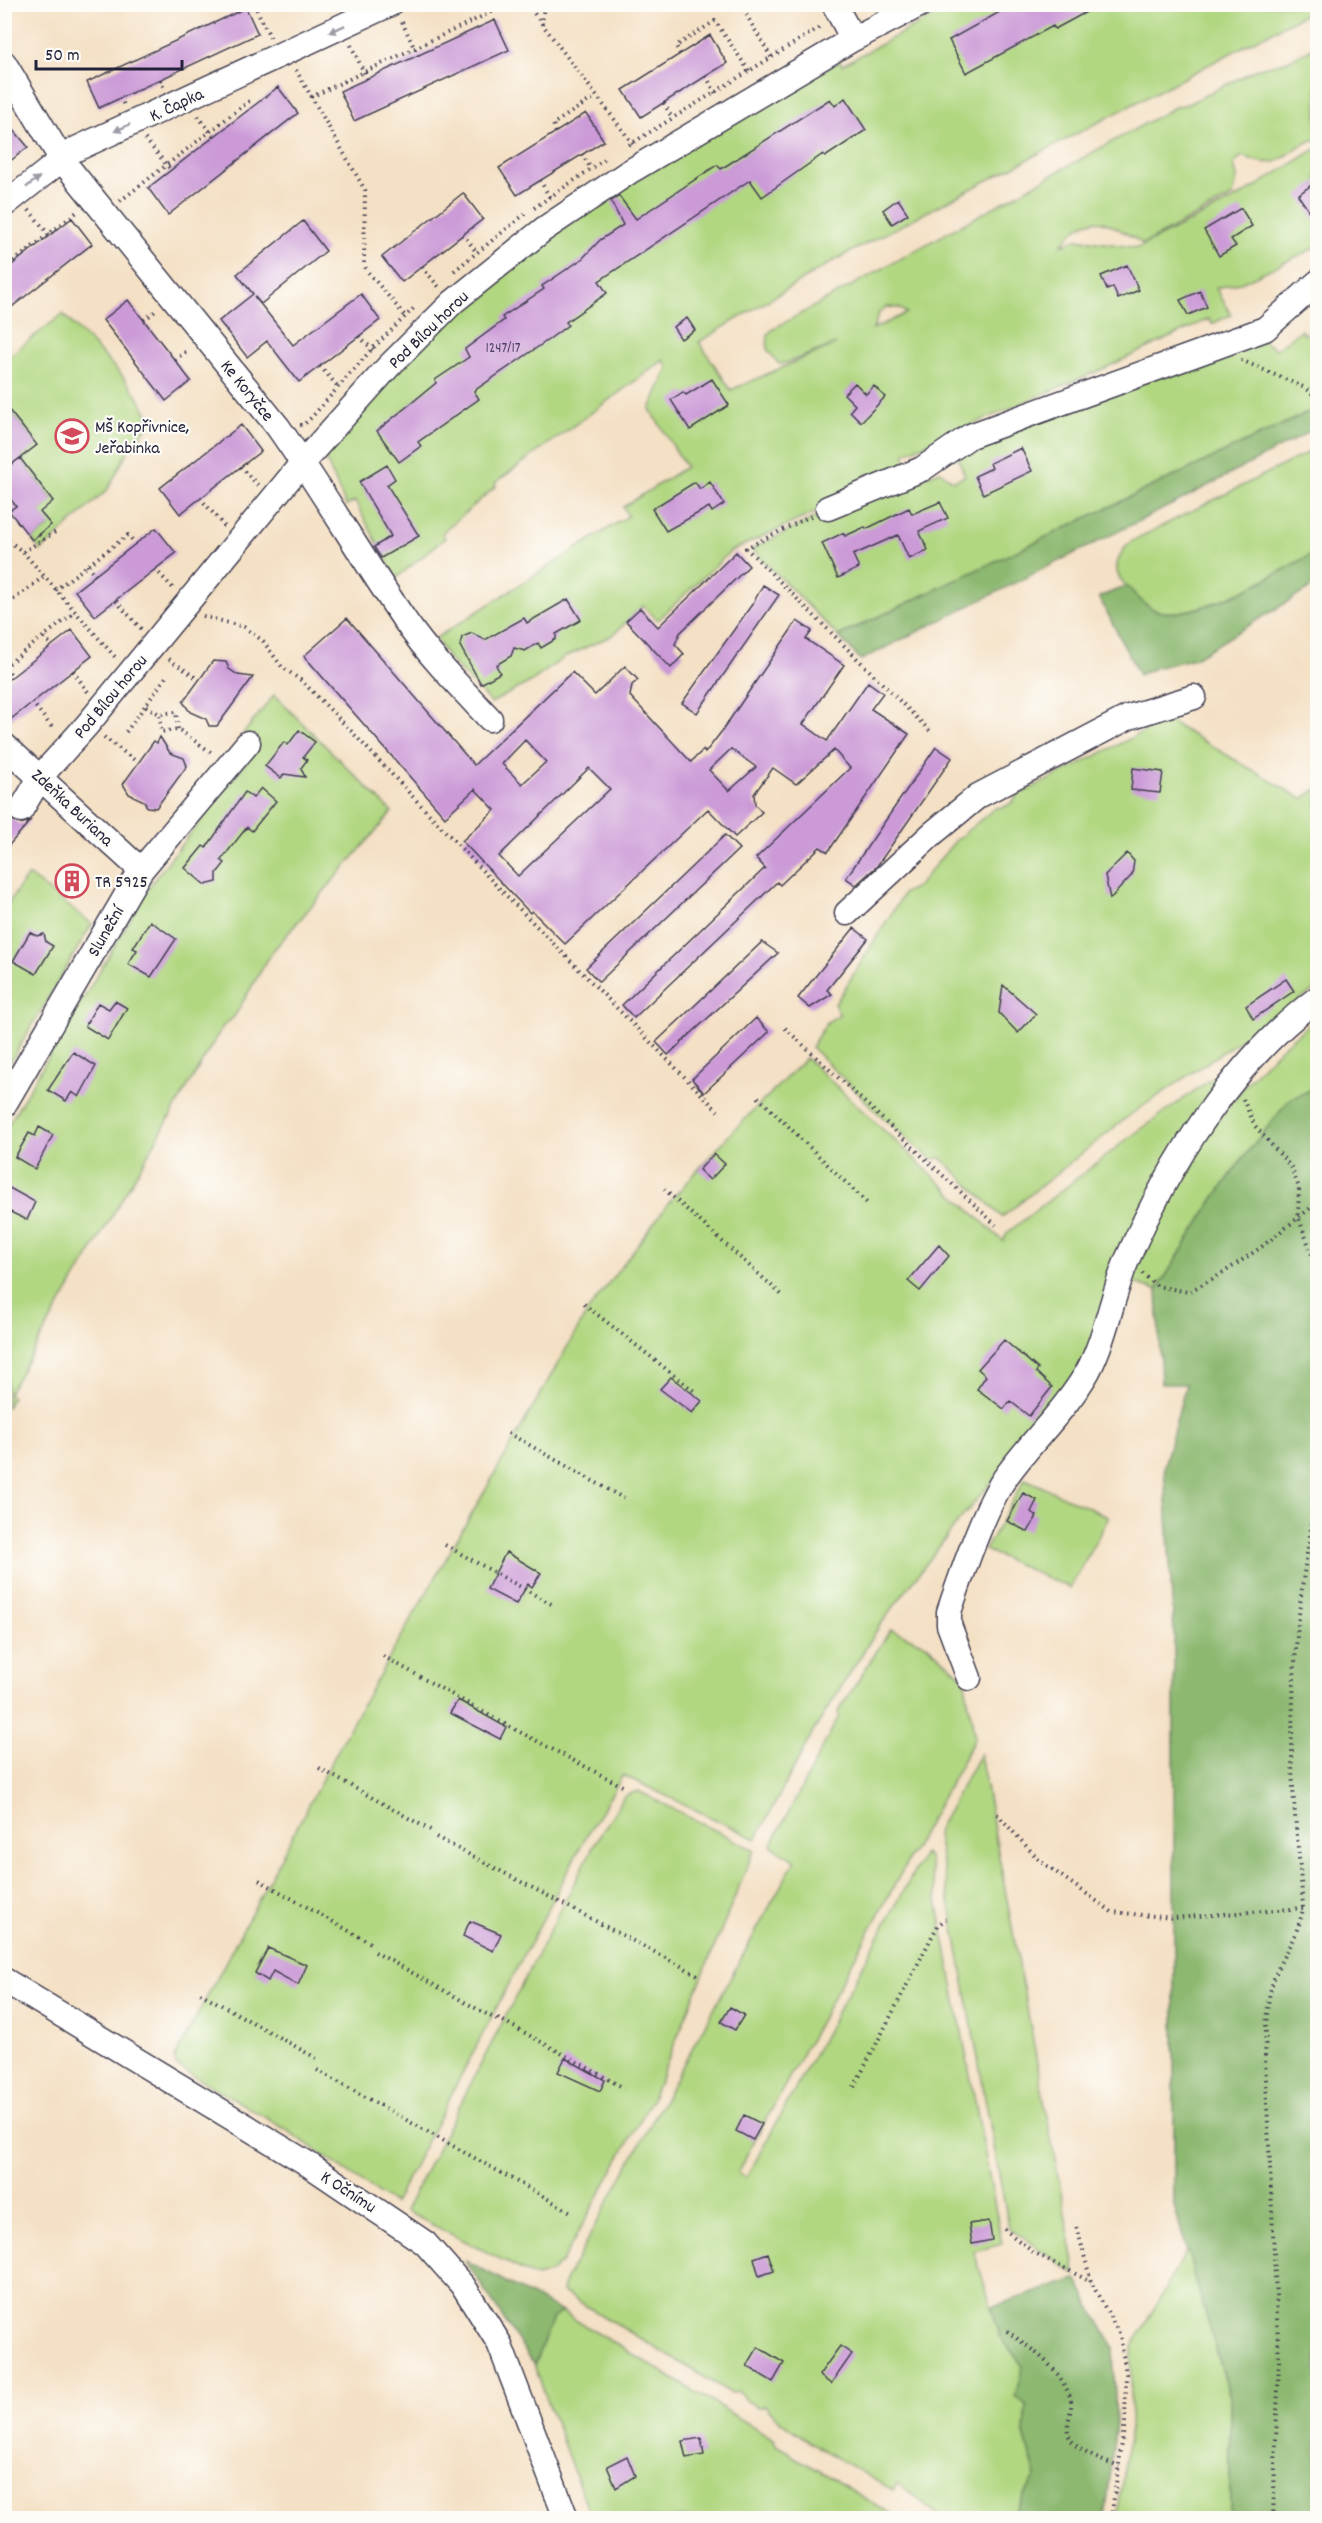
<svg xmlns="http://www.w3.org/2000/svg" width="1322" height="2523" font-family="Dekko,sans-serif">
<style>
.green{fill:#b1d781;stroke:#6a7c5e;stroke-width:1.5;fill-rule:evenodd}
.forest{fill:#8cb86f;stroke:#576d55;stroke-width:1.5}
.building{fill:#cb9ad7;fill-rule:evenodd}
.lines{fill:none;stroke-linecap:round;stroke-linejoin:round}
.minor-casing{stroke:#423e50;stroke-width:27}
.path{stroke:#423e50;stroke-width:4;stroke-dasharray:1.5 4.5;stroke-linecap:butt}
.minor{stroke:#fff;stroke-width:24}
.oneway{fill:#9c9ca7}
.labels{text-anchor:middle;stroke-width:4.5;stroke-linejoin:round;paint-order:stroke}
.number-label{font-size:15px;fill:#4c4062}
.street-label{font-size:18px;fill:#22223b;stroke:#fdfcf7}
.poi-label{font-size:18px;fill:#22223b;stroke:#fdfcf7;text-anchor:start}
</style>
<rect width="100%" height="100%" fill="#fdfcf7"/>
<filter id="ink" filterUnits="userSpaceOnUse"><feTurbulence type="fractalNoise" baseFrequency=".0167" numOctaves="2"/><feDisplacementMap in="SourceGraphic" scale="12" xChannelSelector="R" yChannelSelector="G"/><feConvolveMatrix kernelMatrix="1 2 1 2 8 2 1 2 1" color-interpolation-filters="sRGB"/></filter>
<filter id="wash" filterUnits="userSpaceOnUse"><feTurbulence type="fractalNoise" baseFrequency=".008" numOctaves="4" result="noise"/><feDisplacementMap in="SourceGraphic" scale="24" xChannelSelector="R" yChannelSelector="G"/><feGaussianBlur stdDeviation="1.35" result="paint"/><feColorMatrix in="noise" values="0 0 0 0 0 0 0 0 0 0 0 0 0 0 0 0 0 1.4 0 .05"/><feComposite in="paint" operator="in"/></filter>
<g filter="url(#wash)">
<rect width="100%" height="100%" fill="#f4e0c4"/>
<path class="green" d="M954,5H1317V8L837,259L699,342L731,390L836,344L786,363L779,364L767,349L768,334L773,329L1175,107L1188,104L1259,68L1285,62L1317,46V139C1281,148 1289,175 1242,156L1234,164L1237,178L1233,196L1143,244C1121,231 1097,208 1074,231C1069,235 1066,241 1061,245L1077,239L1138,248L1242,195L1317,148V247L1243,282L1216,288L1231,315L1212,324L1209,319L1105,368L905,453L906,471L731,551L658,620L643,606L613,635L565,657L532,681L491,703L447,657L436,638L628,516L623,507L686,467L650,409L668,368L664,360L495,483L496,486L442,533L445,538L396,578L355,501L346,506L323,453L395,372L493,280L609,196L768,100L840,61L842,65ZM886,307L899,308L907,313L873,329L879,313Z
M63,314C90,344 138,384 151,422L128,451L108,489L41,551L32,540L50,526L40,512L53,500L20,458L37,445L5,404V359Z
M1317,326V408L838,636L752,549L828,511L940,471L953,481L965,476L957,455L1050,415L1258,338L1276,349L1301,330L1304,335Z
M1317,448V551C1284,570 1192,625 1154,610C1142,604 1132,592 1123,582C1110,569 1120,553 1130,542Z
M274,695L392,812L272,952L234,1017L223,1026L8,1394L12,1397L7,1408L5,1130L153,881L258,747L243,734Z
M1167,720L1302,799L1317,789V988L1130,1115L1002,1217L941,1158L931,1159L880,1115L811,1047L827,1022L839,1015L835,1004L904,893L918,886L955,841L995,808C1006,809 1013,803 1018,795Z
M28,875L92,924L5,1071V908Z
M1317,1019V1087L1290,1100L1243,1158L1213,1200L1157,1290L1128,1281C1173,1183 1227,1083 1317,1019Z
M806,1058L1003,1241L1007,1233L1130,1137L1221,1072L1228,1079L1079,1375L1040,1425L957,1523L880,1625L813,1732L756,1839L623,1775L584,1840L394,2204L285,2129L177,2066L174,2059L357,1714L588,1311L671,1200L731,1133Z
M1025,1479L1109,1517L1070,1588L985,1550Z
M891,1629L928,1646L964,1678L975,1738L738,2171L746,2178L924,1854L929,1858L1002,2244L974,2251L1001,2338L1023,2366L1015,2396L1026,2404L1024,2434L1036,2477L1011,2518H942L898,2483L893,2490C863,2473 782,2430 765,2405L758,2408L746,2401L739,2392L732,2393L724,2389L563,2292L565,2281L795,1860L771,1846L839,1716L838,1712Z
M980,1754L1073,2257L1075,2274L1009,2228L937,1835L938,1829Z
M638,1791L754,1850L652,2099L562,2262L550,2273L536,2277L405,2211L594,1845L624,1796Z
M1188,2249L1230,2397V2518H1117L1130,2428L1132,2347Z
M562,2312L774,2439L776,2445L898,2518H591L534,2365L553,2317Z"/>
<path class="forest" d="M1317,408V428L1177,502L861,660L838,636Z
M1317,551V584L1195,658L1154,668L1139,675L1099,597L1127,586C1135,594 1143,605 1155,610C1192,625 1284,570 1317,551Z
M1317,1087V2518H1230V2397L1174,2206V1634L1164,1466L1186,1384H1161L1157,1290L1213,1200L1243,1158L1290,1099Z
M465,2260L562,2312L553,2318L534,2365Z
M1076,2279L1113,2347L1116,2423L1104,2518H1011L1036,2476L1024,2434L1026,2405L1015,2396L1023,2366L1001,2338L991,2307Z"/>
<g id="blocks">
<path class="building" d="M1014,4H1101L1055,29L1053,26L966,73L949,40Z
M246,8L258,34L99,108L87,82Z
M495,20L509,50L354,121L340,91Z
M710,35L727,63L641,117L623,90Z
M278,87L298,113L168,215L148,188Z
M845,98L866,130L825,157L823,154L762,197L750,180L599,281L607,293L566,322L568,325L548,340L474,391L479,399L418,442L421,446L399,462L377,431L436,383L435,380L469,357L465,349L504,320L502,317L544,289L542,286L582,259L600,240L623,225L611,201L619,196L636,219L717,165L721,169L830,99L835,106Z
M586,113L604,141L517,195L499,168Z
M4,118L28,147L4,166Z
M1317,181V223L1298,195Z
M463,193L483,219L402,282L382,257Z
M898,199L908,214L892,224L883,210Z
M1241,208L1252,226L1231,239L1236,246L1219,256L1204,230Z
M72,218L92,244L4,313V271Z
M303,221L326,251L261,304L254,296L293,345L361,294L380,320L299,382L267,341L247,357L219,321L253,294L237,274Z
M1127,265L1139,290L1118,299L1113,287L1107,290L1101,276Z
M1200,291L1207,307L1188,315L1180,300Z
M128,300L191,381L166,401L103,320Z
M687,318L695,330L681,339L673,327Z
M712,379L729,405L690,430L671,400L683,392L686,395Z
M855,383L866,394L874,386L885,397L861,422L850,411L855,405L844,394Z
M4,404L37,445L11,465L4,456Z
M241,425L261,451L180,514L160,488Z
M1021,448L1032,471L983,494L975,476L992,468L990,463Z
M20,458L53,501L40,512L51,525L32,540L9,511L16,506L4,491V470Z
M387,465L395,479L387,485L419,536L381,558L374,547L391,536L359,482Z
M695,482L700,489L710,482L724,504L712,512L709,507L666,531L652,509Z
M940,502L948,518L919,531L928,550L909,559L898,535L853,555L859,568L838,578L822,543L843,533L845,536L865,527L866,529L909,508L912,514Z
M156,528L176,553L95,616L75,591Z
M736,552L749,566L680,633L675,644L684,654L671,668L626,621L640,608L658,627Z
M763,585L779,595L697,713L682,703L753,603Z
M568,599L581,620L556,634V639L541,648L538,643L525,651L514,648L511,656L496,665L500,673L481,684L460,646L462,637L472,633L485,640L524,618L527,623Z
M347,618L474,765L572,672L595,695L625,666L638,680L632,685L630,696L691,762L703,750L705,753L722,731L797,621L812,631L806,639L844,665L803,724L827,741L868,682L883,693L871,709L909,734L828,852L820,847L780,885L777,882L634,1018L622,1005L765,868L756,858L850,768L834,750L796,784L773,768L754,794L755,805L762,812L735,837L708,809L565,944L532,911L530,913L462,841L495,810L475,789L445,817L304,656ZM525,740L546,762L522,784L502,764ZM731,749L756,767L729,791L709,770ZM589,768L610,789L518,876L499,856Z
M72,630L92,656L11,719L4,710V683Z
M213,661L226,662L229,669L238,675L253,677L217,726H209L206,719L190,712L183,702Z
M299,730L315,742L303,757L307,760L301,768L305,777L284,774L281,778L265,766L284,742L288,745Z
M160,737L170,753L184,758L187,766L156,808L147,807L144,801L129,794L123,784L154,741L157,743Z
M936,747L952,758L877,866L856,885L846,878Z
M1133,768L1163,772L1160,793L1131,790Z
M261,788L276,801L252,831L247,827L221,860L225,863L217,873V882L205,885L185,868L203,846L206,848L245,792L253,798Z
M4,815L20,824L30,821L4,851Z
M725,835L739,849L599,982L586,968Z
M1127,853L1134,861L1132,875L1110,899L1105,875Z
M150,921L176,939L151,977L128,964L137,950L133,948Z
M854,928L868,939L827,990L832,994L810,1008L798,998Z
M30,932L37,936L44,934L46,942L53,946L36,974L13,961Z
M762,942L778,953L668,1055L656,1042Z
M1286,979L1294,991L1253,1019L1246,1006Z
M1003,985L1036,1014L1018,1033L999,1013Z
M115,1001L127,1008L108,1040L85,1026L98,1003L109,1009Z
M756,1018L769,1032L704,1093L692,1079Z
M73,1052L96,1066L79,1097L72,1092L66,1101L48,1090Z
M39,1127L53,1135L35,1169L15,1157L29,1133L35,1136Z
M714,1154L725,1164L710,1180L699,1170Z
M4,1185L35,1202L27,1220L4,1209Z
M939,1245L949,1256L920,1291L908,1281Z
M1004,1340L1038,1369L1036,1372L1052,1387L1029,1416L1010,1401L1004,1409L977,1389L986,1376L978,1369Z
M671,1377L702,1401L692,1413L660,1389Z
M1023,1493L1037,1500L1031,1512L1037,1516L1028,1532L1007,1521Z
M506,1552L541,1573L532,1587L528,1584L516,1604L487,1589Z
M458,1700L506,1727L500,1739L450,1713Z
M470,1921L501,1934L493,1951L463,1936Z
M268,1948L307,1965L298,1985L273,1971L268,1981L255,1973Z
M730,2007L744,2015L735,2030L721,2022Z
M565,2058L605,2080L600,2091L558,2072Z
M744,2115L762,2124L753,2140L736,2131Z
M989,2221L992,2240L972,2244L969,2224Z
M768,2253L774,2271L759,2276L754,2258Z
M840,2346L852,2354L831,2384L819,2375Z
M758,2347L784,2363L773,2382L747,2366Z
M701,2438L704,2455L686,2458L682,2441Z
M627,2456L635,2476L616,2488L607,2466Z"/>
</g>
</g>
<g filter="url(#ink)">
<use href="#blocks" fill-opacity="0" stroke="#423e50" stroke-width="1.5"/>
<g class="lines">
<g class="minor-casing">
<path id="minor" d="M834,4L853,39
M4,63L62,160L278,427C323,491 362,558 406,622C430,657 461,688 490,719
M4,205L74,150L390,4
M828,508L922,469L970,436L1265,329L1318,282
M4,745L141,870
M21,810L41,776L87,725L303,462L388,367L453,302L544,229L629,172L853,39L921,4
M847,913L932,834L978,796L1129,717L1194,697
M4,1105L141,870L248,743
M969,1678L949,1625V1612C961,1576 984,1508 1005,1478C1031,1441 1065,1411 1088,1371C1106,1337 1112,1295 1127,1260C1169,1163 1232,1062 1318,998
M4,1980L305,2162L425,2243L464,2287L499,2343L566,2518"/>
</g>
<path class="path" d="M254,4L271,39
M527,4L633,144
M740,4L771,57
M402,22L418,56
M542,25L544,4
M351,45L367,79
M680,54L676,46L715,21L749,71
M296,70L365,190L364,265L367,271L406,317
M706,76L716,94
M160,80L164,88
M121,97L124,106
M311,97L498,9L496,4
M664,103L672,118
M198,116L214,137
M556,132L553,124L595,97
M145,139L171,170
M629,145L822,26
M582,154L591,169
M540,180L550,198
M120,201L252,99
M534,208L607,158
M29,210L49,235
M463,234L477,253
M422,267L439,287
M4,269L77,212
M454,271L525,214
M144,320L157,310
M359,336L373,350
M175,360L189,349
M1241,360L1303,387L1318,398
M320,366L339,388
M300,425H303L311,418L372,349L415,307
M240,467L259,486
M200,498L225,527
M811,516L746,548L930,731
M39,535L44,540
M4,537L23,552L115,657
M23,552L57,531
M87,565L95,575
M155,569L173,588
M55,590L128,535L135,543
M116,601L141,629
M4,607L43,577
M203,616L244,627L263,641L282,667L302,681L351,731L493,882L718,1111
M45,637L51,646
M169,659L198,679
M4,667L74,613
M6,667L12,677
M73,671L88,692
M32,702L54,730
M146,706L159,714
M178,729L176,712L159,714L161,732L178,729L212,753
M126,732L166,677
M104,737L137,762
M785,1028L996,1225
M758,1097L868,1204
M1243,1099L1255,1126L1291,1167L1299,1188L1298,1216L1318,1271
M664,1189L783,1296
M1142,1273L1157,1286L1188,1292L1220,1275L1260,1248L1318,1202
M584,1304L694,1391
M508,1433L625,1499
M445,1545L555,1606
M383,1656L494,1718
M499,1721L626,1788
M319,1768L432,1831
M997,1814L1039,1860L1112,1912L1174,1918L1303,1908
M436,1837L698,1975
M259,1880L374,1945
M375,1952L497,2020
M200,1993L316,2058
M498,2018L624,2088
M317,2070L573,2213
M854,2087L938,1925L946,1919
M1077,2227L1091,2282L1120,2335L1126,2374L1125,2422L1111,2518
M1004,2229L1033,2252L1091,2282
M1007,2331C1031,2349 1057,2365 1069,2394C1074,2406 1069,2413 1068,2426C1064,2449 1102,2460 1119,2467
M1273,2518L1279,2361L1265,2059C1266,2033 1265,2001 1275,1976C1284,1950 1298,1938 1303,1908C1300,1857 1292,1804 1292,1753C1292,1666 1300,1578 1318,1493"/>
<use href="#minor" class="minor"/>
</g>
<defs><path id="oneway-solid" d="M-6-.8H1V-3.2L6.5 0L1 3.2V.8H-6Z" transform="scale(1.5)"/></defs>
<g class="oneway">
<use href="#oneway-solid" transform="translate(337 29) rotate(155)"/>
<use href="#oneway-solid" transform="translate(122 128) rotate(155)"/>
<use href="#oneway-solid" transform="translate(33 182) rotate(-38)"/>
</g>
</g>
<defs>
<g id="school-ring" transform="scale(1.725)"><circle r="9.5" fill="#fdfcf7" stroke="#d1495b" stroke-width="1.5"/><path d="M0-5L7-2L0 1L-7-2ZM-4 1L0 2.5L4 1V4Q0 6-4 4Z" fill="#d1495b"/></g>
<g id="building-ring" transform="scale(1.725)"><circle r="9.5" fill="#fdfcf7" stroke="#d1495b" stroke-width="1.5"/><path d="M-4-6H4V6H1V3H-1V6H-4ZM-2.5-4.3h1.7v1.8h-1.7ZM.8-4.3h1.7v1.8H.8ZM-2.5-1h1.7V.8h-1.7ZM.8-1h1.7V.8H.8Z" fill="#d1495b"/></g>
</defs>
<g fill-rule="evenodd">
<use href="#school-ring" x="72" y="436"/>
<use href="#building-ring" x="72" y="881"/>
</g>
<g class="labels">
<g class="number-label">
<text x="503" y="352">1247/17</text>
</g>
<g class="street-label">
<text transform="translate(176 104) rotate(-25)" y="6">K. Čapka</text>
<text transform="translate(428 329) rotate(-44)" y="6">Pod Bílou horou</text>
<text transform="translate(248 390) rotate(51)" y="6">Ke Koryčce</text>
<text transform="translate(110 696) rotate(-50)" y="6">Pod Bílou horou</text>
<text transform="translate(73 807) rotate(43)" y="6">Zdeňka Buriana</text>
<text transform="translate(105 931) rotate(-60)" y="6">Sluneční</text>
<text transform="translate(349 2191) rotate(33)" y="6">K Očnímu</text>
</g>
<g class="poi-label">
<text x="95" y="432">MŠ Kopřivnice,<tspan x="95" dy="21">Jeřabinka</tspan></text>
<text x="95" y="887">TR 5925</text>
</g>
</g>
<rect width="1322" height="2523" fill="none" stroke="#fdfcf7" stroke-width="24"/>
<path d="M36 60v9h146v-9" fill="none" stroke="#22223b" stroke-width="3"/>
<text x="45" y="60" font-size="18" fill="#22223b" stroke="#fdfcf7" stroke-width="4.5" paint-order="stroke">50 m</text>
</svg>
